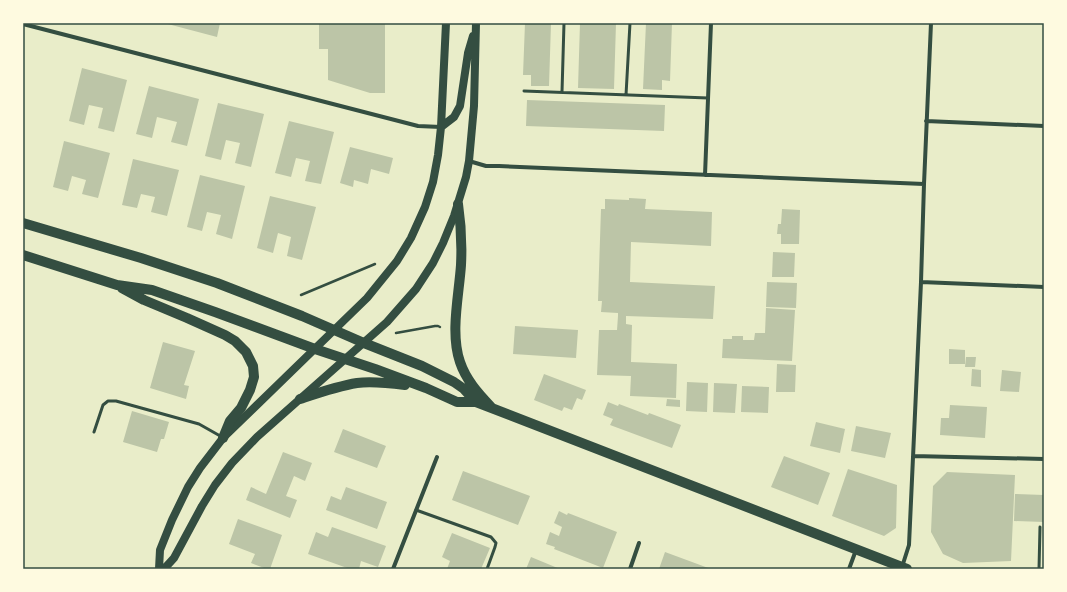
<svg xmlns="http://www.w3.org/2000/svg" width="1067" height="592" font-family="Inter,sans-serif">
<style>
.building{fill:#bcc5a7}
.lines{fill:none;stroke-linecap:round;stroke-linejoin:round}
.path{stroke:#344e41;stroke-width:2.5}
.service{stroke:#344e41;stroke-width:3}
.minor{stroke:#344e41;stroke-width:4}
.secondary{stroke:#344e41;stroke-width:8}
.primary{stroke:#344e41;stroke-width:10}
.neatline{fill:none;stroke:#344e41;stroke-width:1.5}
</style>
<rect width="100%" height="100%" fill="#e9edc9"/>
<path class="building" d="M164,23H220L217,37Z
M319,23H385V93H370L328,80V49H319Z
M525,23H551L549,86H531V75H523Z
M580,23H616L614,89L578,88Z
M646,23H672L670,81L662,80V90L643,89Z
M82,68L127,80L114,132L98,128L103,108L89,105L84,125L69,121Z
M149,86L199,99L187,146L171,142L177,122L157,117L152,138L136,134Z
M527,100L665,105L664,131L526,126Z
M218,103L264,114L251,167L235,163L240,143L226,140L221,160L205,156Z
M289,121L334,132L321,184L305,181L310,161L296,158L291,177L275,173Z
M64,141L110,153L98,198L82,194L86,180L72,176L68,191L53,187Z
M350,147L393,158L389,174L371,169L368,184L354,180L353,187L340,183Z
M133,159L179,170L167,216L151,212L155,197L141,194L137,208L122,205Z
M200,175L245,186L232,239L216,234L221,215L207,212L202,231L187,227Z
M270,196L316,207L302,260L287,256L291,237L278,233L273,253L257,248Z
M629,198L646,199L645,209L712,212L711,246L631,242L630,282L715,286L713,319L626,316V324L632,325L631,362L677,364L676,398L630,396L631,376L597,375L599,330H617L618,316V313L601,312L602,301H598L601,209H605V199L629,200Z
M782,209L800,210L799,244H781V234H777L778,224H781Z
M773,252L795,253L794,277H772Z
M767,282L797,283L796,308L766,307Z
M766,308L795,310L792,361L722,358L723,339H732V336H743V340H754L755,333H765Z
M515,326L578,330L576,358L513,354Z
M163,342L195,351L184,385L189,386L186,399L150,388Z
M949,349L965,350V364H949Z
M966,357H976L975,367H965Z
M777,364L796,365L795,392H776Z
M972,369L981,370V387L971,386Z
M1002,370L1021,372L1019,392L1000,391Z
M544,374L586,390L582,400L577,398L572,410L564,407L562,411L534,400Z
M687,382L708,383L707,412L686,411Z
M714,383L737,384L735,413L713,412Z
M742,386L769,387L768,413L741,412Z
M667,399L680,400V407L666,406Z
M608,402L618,406L619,404L648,415L649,413L681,425L672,448L610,425L613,419L603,415Z
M950,405L987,407L985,438L940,435L941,418H949Z
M132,411L169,422L164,439H161L157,452L123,442Z
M816,422L845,429L840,453L810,446Z
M856,426L891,433L885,458L851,451Z
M343,429L386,446L377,468L334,452Z
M283,452L312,463L305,481L294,476L286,496L297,500L290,518L246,500L251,487L266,494Z
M784,456L830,473L818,505L771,487Z
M848,469L897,485L896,528L884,536L832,516Z
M463,471L530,496L518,525L452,500Z
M947,472L1015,475L1011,561L963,563L943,554L931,532L933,486Z
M346,487L387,502L377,529L326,510L331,496L341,500Z
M1015,494L1044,495V522L1014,521Z
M559,511L567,515L568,513L617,532L603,568L554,549L555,547L546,544L550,532L559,536L562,527L554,523Z
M238,519L282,535L270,569H267L251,563L255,554L229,544Z
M332,527L386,546L378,567L361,561L359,569H350L308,554L316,532L328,537Z
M452,533L490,548L481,569H447L450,561L442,557Z
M665,552L711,569H659Z
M531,557L560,569H526Z"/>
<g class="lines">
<path class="path" d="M301,295L375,264
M396,333L435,326H438L440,327"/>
<path class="service" d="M524,91L708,98
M562,92L564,23
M626,95L630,23
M94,432L103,405L108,401H116L199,424L222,437
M416,510L491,537L496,543L495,547L487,569
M1039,569L1040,527"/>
<path class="minor" d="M23,24L418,126L441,127
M926,121L1044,126
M469,161L486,166H499L924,184
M705,175L711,23
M921,282L1044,287
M913,456L1044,459
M902,567L909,545L921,282L924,184L931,23
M393,569L437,457
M630,569L639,543
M849,569L856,550"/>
<path class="secondary" d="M441,127L454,117L460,106L468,53L473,36
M159,569L160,550L172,520L188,487L200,468L223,438L367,298L397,261L411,238L425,207L433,182L438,155L441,127L446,23
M164,569L174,558L202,506L215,485L232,463L257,437L387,322L416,289L433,263L443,243L454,216L466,177L469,161L474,106L476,23"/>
<path class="primary" d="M458,204C461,224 462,245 461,265C459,295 450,333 460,362C466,380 478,393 491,407
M23,223L141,258L217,283L302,316L364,343L422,366L454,382L464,389L476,402
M23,255L117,285L152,290L215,312L315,349L375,369L426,388L457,402H476L907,569
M122,288L144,300L187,318L225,335L235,341L246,352L253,366L254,377L250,390L241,408L230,421L223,438
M300,399C318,393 338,386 357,383C373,381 389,383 405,385"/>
</g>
<rect width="1067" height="592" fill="none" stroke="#fefae0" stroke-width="48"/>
<rect x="24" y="24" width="1019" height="544" class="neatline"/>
</svg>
